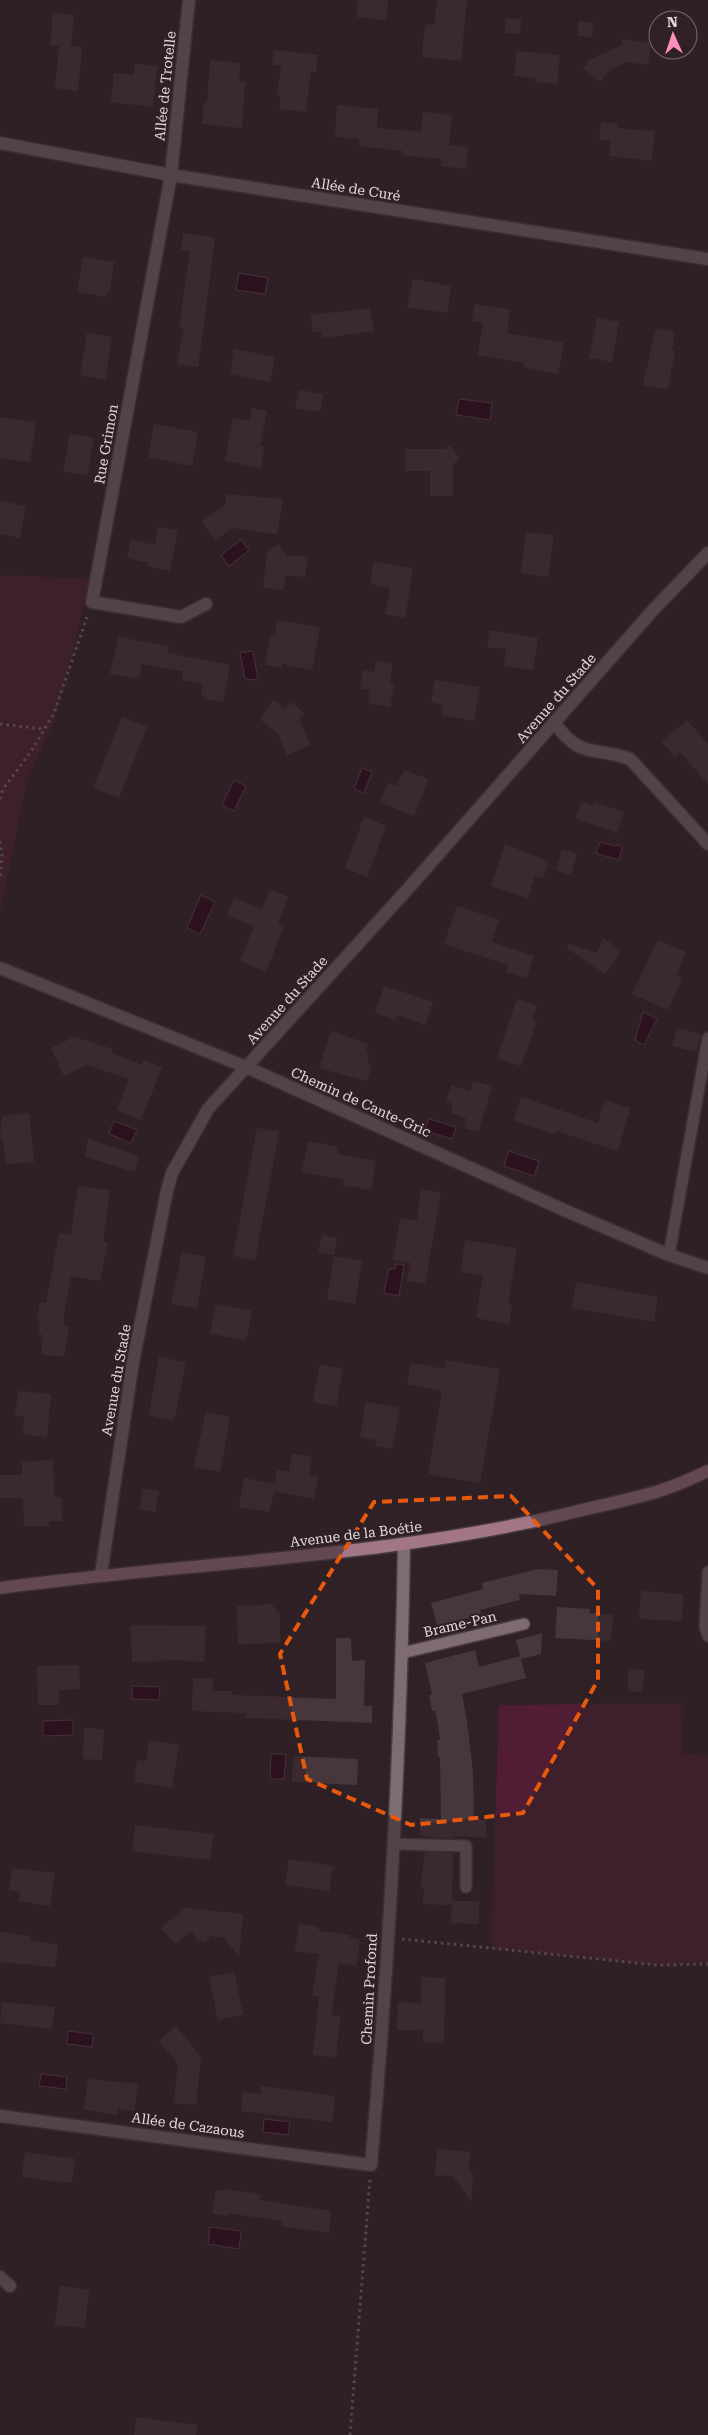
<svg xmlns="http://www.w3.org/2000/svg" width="708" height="2435" font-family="'Roboto Serif',serif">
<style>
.green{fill:#511d34}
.water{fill:#290215;stroke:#614251}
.building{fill:#47373c}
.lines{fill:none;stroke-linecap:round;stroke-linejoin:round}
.service-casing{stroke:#493c41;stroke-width:14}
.minor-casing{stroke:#493c41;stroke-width:15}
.secondary-casing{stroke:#493c41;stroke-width:15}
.path{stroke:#82757a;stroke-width:3;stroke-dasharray:2.5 4;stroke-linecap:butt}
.service{stroke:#7e6c72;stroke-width:11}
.minor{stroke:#7e6c72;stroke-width:12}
.secondary{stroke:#a27687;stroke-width:12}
.marked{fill:none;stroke:#e8590c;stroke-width:4;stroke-dasharray:10 6;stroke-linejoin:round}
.labels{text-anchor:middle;stroke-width:4;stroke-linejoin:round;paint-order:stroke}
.street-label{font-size:14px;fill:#e3d8dc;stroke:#302127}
</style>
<rect width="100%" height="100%" fill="#302127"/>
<path class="green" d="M0,575L91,579L54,722L27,780L0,913Z
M684,1703L681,1753L708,1756V1963L657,1965L491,1948L499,1705Z"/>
<path class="water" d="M239,273L268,278L265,294L236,290Z
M459,399L492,403L490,420L456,415Z
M241,540L249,550L229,566L221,555Z
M253,651L258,680L245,679L240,653Z
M362,768L372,772L364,793L354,789Z
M234,780L246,786L234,811L222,805Z
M600,842L615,846L620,845L622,849L619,860L596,853Z
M201,895L215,902L200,934L187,928Z
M643,1012L657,1019L644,1045L635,1040Z
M429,1119L456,1127L452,1139L425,1131Z
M114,1121L137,1130L131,1143L109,1134Z
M509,1151L539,1161L534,1176L504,1166Z
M396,1264L404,1265L399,1296L384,1293L389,1269H395Z
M132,1686L160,1687L159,1700L132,1699Z
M73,1720V1735L43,1736V1721Z
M271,1754H286L284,1779H270Z
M68,2031L93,2034L92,2047L67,2044Z
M41,2074L67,2077L66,2089L39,2086Z
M264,2119L290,2122L288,2135L263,2132Z
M210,2227L241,2231L239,2249L208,2244Z"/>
<path class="building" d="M358,0H388L386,20L356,17Z
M437,0H467L461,61L422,57L425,24L434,25Z
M53,13L74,15L71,46L82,47L78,91L55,88L59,46L50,45Z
M506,18L521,20L520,34L505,33Z
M579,21L593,23L592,37L577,36Z
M622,39L651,43L648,65L626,62L610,70L600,82L583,68L589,60L622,45Z
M274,50L318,55L316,72L311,71L306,112L279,109L281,96H277L281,66L272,65Z
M517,51L560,55L557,84L535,82V78L514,76Z
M210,60L240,63L239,81L245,82L242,128L202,124L204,102H207Z
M135,64L157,66L153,107L111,102L114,73L134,75Z
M337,105L378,109L377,128L421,132L423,112L452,115L449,145L468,147L466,169L441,166L442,159L403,155V151L359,146V139L335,137Z
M601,122L618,124L617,128L655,131L651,161L609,156L611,141L599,140Z
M183,233L215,238L198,367L177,364L184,328L179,327L190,251L181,250Z
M83,257L114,262L110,292L108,291L107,297L77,292Z
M413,279L451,286L447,313L407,307Z
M475,304L510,310L507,333L564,343L558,374L523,367L524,363L478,355L483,323L472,321Z
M370,308L374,331L322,338L321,331L313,332L311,315Z
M597,318L619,322L612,362L589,358Z
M656,328L675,332L672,350H675L668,389L643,385Z
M87,333L112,337L105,380L80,375Z
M234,349L275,357L270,382L230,374Z
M299,390L323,394L320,412L295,408Z
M252,408L267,411L260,446L264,447L261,468L225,461L233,418L250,421Z
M0,417L36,423L30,462L0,458Z
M154,424L198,432L192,466L148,457Z
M70,434L94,438L87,476L63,471Z
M450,445L460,459L453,464V496H430V471H405L406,449H445Z
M226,494L283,499L277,534L232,528L215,541L202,522L226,504Z
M0,501L26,506L20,538L0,534Z
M158,527L178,530L170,571L147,566L148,563L127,558L131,540L155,545Z
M526,532L554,535L548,577L521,573Z
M278,544L287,555L308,557L305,577L286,575L283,590L263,588L267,552Z
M374,562L413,568L405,618L385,614L390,588L370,584Z
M277,620L320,627L312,670L282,664L281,668L265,665L271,634L275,635Z
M490,630L538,638L533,670L504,666L506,649L487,647Z
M118,637L169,646L167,653L230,665L223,702L205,699L201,693L202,684L182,680L183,671L142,664L139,679L110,674Z
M376,661L392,664L390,683L394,684L390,707L368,703L370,690L360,689L363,670L374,672Z
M435,680L480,687L474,721L442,715L443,705L431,702Z
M274,700L285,709L291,702L304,713L299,719L310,745L287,755L278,734L260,719Z
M122,717L147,727L119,798L93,788Z
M687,720L708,744V784L680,752L675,757L662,742Z
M404,770L428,779L414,816L380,802L388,783L397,786Z
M581,802L593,806L594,802L624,812L617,833L576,819Z
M364,817L386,826L367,877L345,868Z
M505,844L549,862L543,878L535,876L528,898L491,886Z
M562,849L577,854L571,875L556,870Z
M270,889L288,897L278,923L284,926L266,972L240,961L254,926L227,915L234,898L262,909Z
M457,906L499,920L492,942L534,956L526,978L506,972L509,965L444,944Z
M603,938L621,951L605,974L567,948L569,944L597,953Z
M658,940L686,952L676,975L682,978L668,1010L632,994Z
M384,986L433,1002L425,1025L397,1015L396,1020L375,1013Z
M517,999L537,1006L532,1020L537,1021L521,1066L497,1058Z
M677,1028L701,1034L696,1052L672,1046Z
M331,1031L368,1044L366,1052L369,1054L367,1060L371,1068L367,1081L319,1068Z
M74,1037L113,1049L112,1053L142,1065L144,1060L162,1067L141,1120L117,1110L129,1079L87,1065L64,1076L51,1048Z
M473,1081L492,1086L479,1132L464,1128L466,1118L451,1113L453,1104L446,1101L451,1085L470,1091Z
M521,1097L598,1123L605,1100L630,1108L618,1151L566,1134L556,1131L555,1134L514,1121Z
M29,1113L34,1162L6,1164L3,1139L0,1140L2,1116Z
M257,1128L279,1132L255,1260L233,1256Z
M88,1139L139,1156L135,1172L85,1157Z
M308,1141L338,1147L337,1154L376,1161L371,1190L343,1185L344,1180L302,1172Z
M78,1186L110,1190L103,1241L108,1242L100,1281L71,1276L64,1313V1325L69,1326L64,1357L41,1354L43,1335L38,1334L40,1321L37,1320L40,1302L46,1303L59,1233L71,1235Z
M421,1189L441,1193L425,1284L407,1281L411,1263L393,1260L400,1218L417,1221Z
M322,1235L337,1238L334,1255L318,1252Z
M465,1240L517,1248L508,1304L512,1305L509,1324L476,1318L483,1275L461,1272Z
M182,1252L206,1257L197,1309L171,1304Z
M334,1256L362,1261L355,1304L327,1299Z
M576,1282L658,1297L654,1322L572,1308Z
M216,1304L252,1311L246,1341L210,1333Z
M159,1357L186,1362L174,1421L149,1415Z
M447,1360L500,1369L480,1483L428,1474L442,1391L407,1384L411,1363L445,1369Z
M320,1364L343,1369L336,1406L313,1402Z
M18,1391L51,1394L47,1437L23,1434L24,1417L15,1416Z
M366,1402L400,1408L392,1449L375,1446L376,1440L360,1437Z
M206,1412L230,1417L220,1472L194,1467Z
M292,1453L312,1457L309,1475L318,1477L314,1499L274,1491L269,1512L239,1507L244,1478L275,1484L277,1470L289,1472Z
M53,1460L54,1497H61L62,1521H49V1526H24L23,1498H0V1475H22V1462Z
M143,1488L159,1491L155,1512L139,1509Z
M537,1569L558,1570L556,1596L519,1594L520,1600L480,1610L481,1613L469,1618L437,1625L431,1603L483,1589L482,1583Z
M641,1591L683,1594L682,1621L639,1619Z
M271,1604L280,1614V1643L238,1644L237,1606Z
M557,1607L590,1609L589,1613L613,1615L611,1641L555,1638Z
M131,1625L206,1626L204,1662L162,1659V1661L132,1662Z
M542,1633L541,1654L521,1659L526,1678L462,1694L467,1721L473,1772L474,1820H486V1837L454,1836V1838L425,1837V1835H420V1818L441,1819L440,1757H438L437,1740H440L438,1725L435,1710L432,1711L429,1695L432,1694L425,1663L475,1650L479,1667L520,1656L516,1640Z
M336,1638H351L352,1661L365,1660L364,1706H372V1723L246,1718L247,1713L192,1711L193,1678L213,1679V1691H232V1695L336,1699Z
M79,1665L80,1689L59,1690V1705H38L37,1666Z
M628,1669L644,1670L643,1692L628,1691Z
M84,1728L104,1729L102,1760L83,1759Z
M149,1740L179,1745L172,1788L134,1782L137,1760L146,1761Z
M293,1756L358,1759L357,1785L292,1782Z
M135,1825L213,1834L210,1860L132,1851Z
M425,1852L453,1853L452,1905L423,1904L424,1888H420Z
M289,1859L333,1866L329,1891L285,1885Z
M12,1868L55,1873L50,1906L19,1901L20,1891L9,1890Z
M452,1901H479V1924L451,1923Z
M185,1908L243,1914L239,1956L224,1938L211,1936L205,1942L199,1941L191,1931L175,1944L161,1928Z
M299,1924L316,1926L320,1931L350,1935V1938L360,1940L356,1966L339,1963L331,2015L340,2016L336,2057L313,2055L319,1997L312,1996L319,1954L295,1951Z
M0,1932L31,1936L30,1940L58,1945L55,1967L0,1962Z
M234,1972L243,2014L218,2020L209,1977Z
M421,1977L445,1978L444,2043L423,2042V2030H397L398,2002L421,2004Z
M2,2002L55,2007L52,2029L0,2023Z
M176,2026L201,2057L196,2105L174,2103L178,2064L159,2041Z
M88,2079L138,2084L134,2111L118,2109L117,2115L84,2110Z
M261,2086L335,2096L332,2122L241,2111L243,2092L261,2094Z
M437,2149L470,2152L469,2169L473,2174L471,2201L453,2176L435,2175Z
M25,2152L75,2159L72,2183L22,2177Z
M224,2189L261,2194L260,2200L331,2211L329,2233L281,2226L282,2221L228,2213V2216L212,2214L216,2190L224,2191Z
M60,2286L89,2290L85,2328L55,2325Z
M136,2417L197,2425L196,2435H134Z"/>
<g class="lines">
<g class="service-casing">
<path id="service" d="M669,1255L708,1038
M708,1572L705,1627L708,1636
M402,1653L524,1624
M394,1844L466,1846V1887"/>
</g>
<g class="minor-casing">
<path id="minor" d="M189,0L171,175L92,602L181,617L206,604
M0,143L171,175L708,259
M554,722C582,761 592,745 630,759L708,844
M0,968L246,1067L564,1210L669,1255L708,1268
M101,1574L133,1362L167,1191L172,1173L208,1109L406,891L654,609L708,553
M0,2116L371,2165C389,1958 401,1751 404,1544
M0,2277L10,2286"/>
</g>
<g class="secondary-casing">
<path id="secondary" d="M0,1588C191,1562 386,1558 574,1512C603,1505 634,1499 662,1490C678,1485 693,1478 708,1471"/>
</g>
<path class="path" d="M0,724L44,729
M0,799L3,789L32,750L54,713L87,617
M0,841L2,855L0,880
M402,1939L657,1965L708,1964
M350,2435L370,2179"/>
<use href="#service" class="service"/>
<use href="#minor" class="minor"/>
<use href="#secondary" class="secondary"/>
</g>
<path d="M0 0H708V2435H0ZM511,1496L598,1589V1680L523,1813L411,1825L307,1779L280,1654L374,1502Z" fill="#302127" fill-opacity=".55" fill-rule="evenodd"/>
<path class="marked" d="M511,1496L598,1589V1680L523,1813L411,1825L307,1779L280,1654L374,1502Z"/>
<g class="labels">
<g class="street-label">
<text transform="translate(165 86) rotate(-84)" y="5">Allée de Trotelle</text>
<text transform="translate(356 189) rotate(9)" y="5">Allée de Curé</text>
<text transform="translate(106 444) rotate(-80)" y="5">Rue Grimon</text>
<text transform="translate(556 698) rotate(-49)" y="5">Avenue du Stade</text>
<text transform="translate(287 1000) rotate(-48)" y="5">Avenue du Stade</text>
<text transform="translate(361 1102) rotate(24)" y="5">Chemin de Cante-Gric</text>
<text transform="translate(116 1380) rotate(-80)" y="5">Avenue du Stade</text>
<text transform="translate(356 1534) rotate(-7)" y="5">Avenue de la Boétie</text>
<text transform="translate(460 1624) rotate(-13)" y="5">Brame-Pan</text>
<text transform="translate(369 1989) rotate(-87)" y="5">Chemin Profond</text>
<text transform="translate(188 2125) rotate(8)" y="5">Allée de Cazaous</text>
</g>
</g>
<g transform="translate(673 35) rotate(357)"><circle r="24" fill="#302127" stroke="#786a6f"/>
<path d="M0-4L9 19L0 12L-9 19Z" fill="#fe8ebc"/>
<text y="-8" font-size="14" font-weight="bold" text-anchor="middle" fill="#e3d8dc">N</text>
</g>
</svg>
